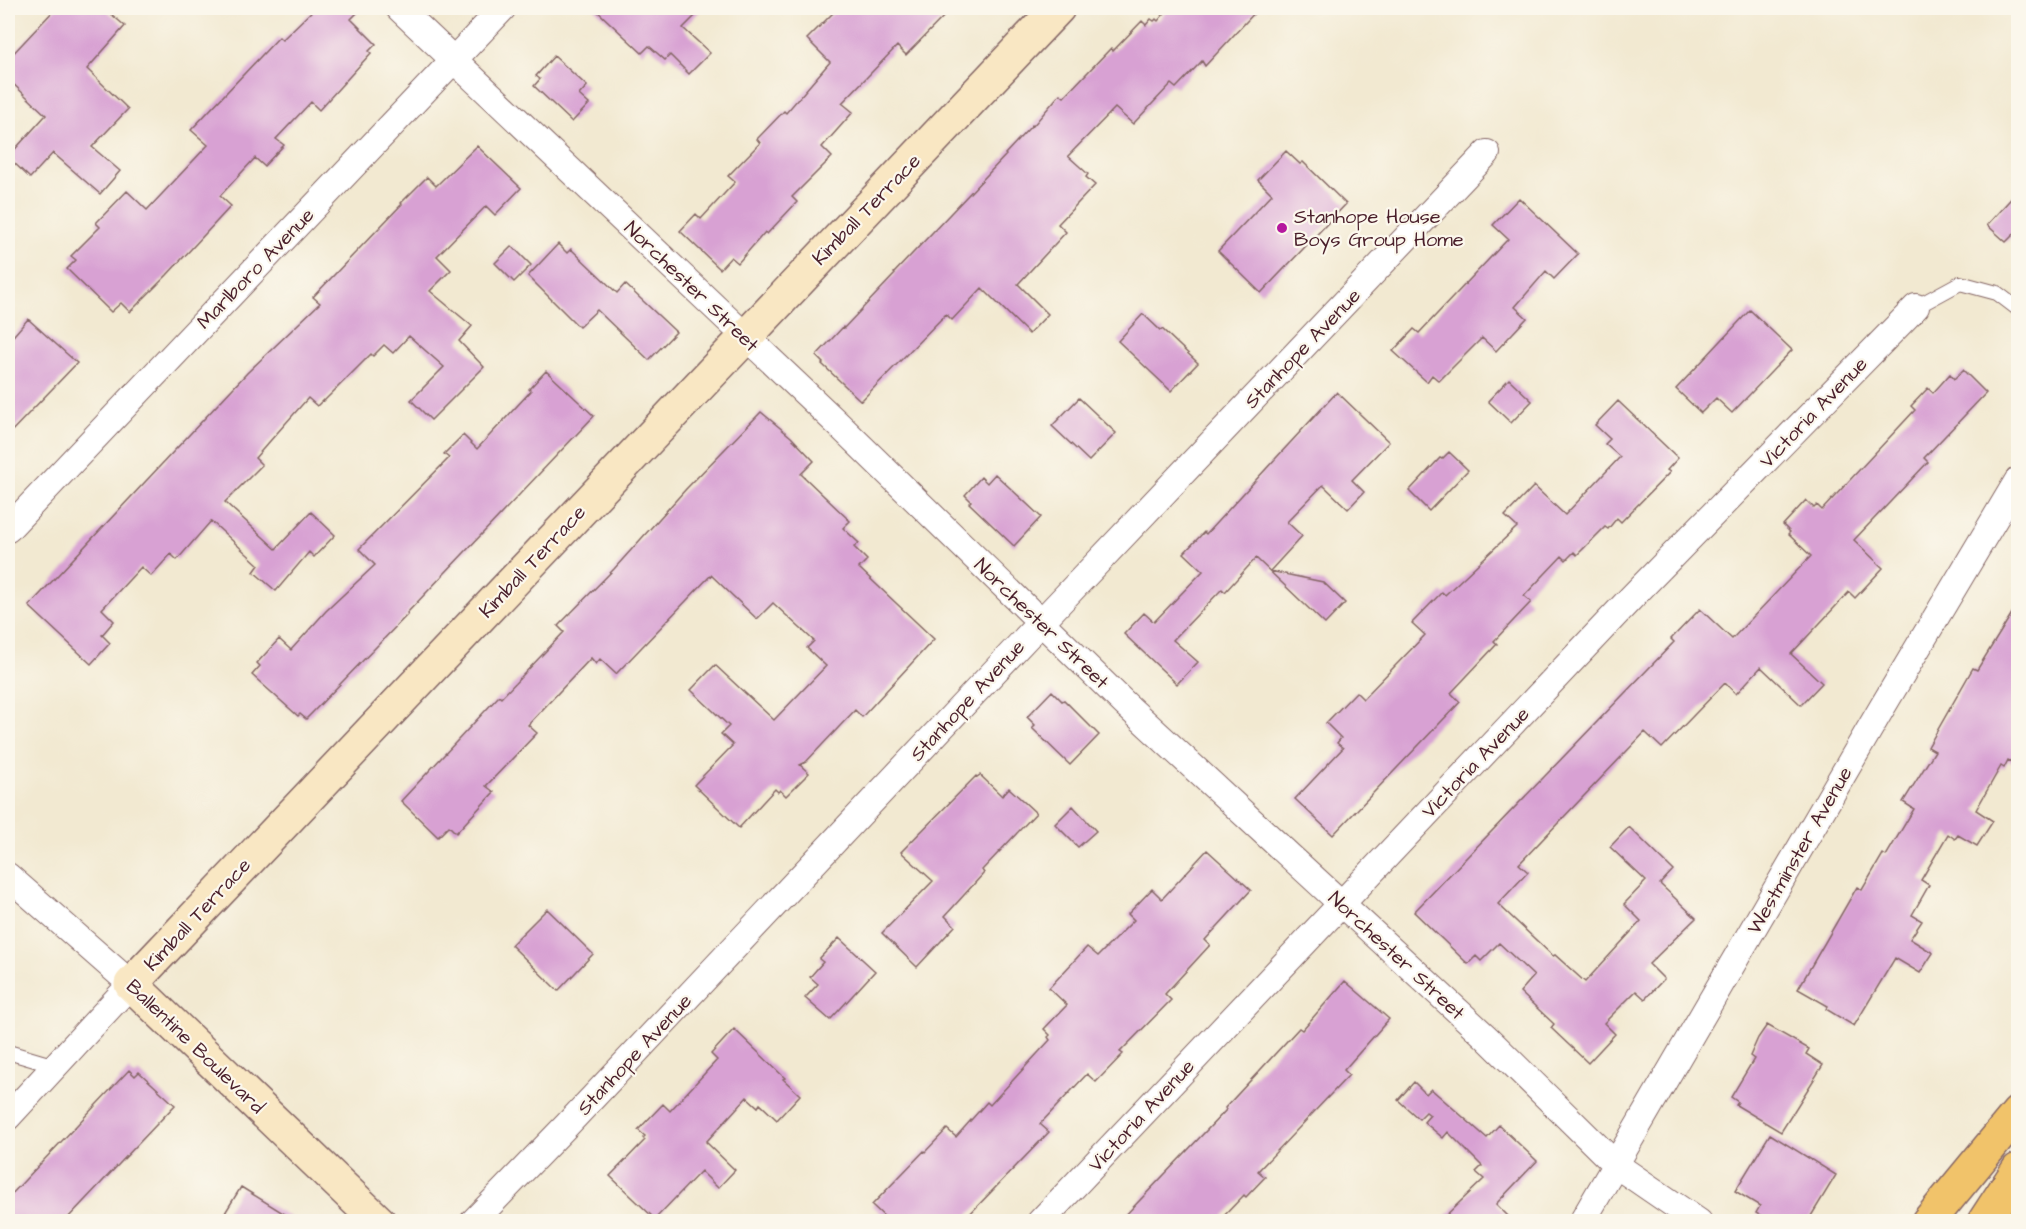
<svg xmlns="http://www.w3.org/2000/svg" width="2026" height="1229" font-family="'Architects Daughter',sans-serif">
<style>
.building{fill:#d8a1d3}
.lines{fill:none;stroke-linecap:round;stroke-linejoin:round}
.lane-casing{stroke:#856665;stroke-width:16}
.street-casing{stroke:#856665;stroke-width:28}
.secondary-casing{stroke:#856665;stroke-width:36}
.highway-casing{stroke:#856665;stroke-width:36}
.lane{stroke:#fff;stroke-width:14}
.street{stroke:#fff;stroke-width:26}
.secondary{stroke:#f9e7c3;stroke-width:33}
.highway{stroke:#f1c36a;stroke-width:33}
.poi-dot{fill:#b5179e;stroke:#fbf7ec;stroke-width:2}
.labels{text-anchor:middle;stroke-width:4.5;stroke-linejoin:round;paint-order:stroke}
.street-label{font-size:20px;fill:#4a1f2b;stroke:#fbf7ec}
.poi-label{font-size:20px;fill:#4a1f2b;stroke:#fbf7ec;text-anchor:start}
</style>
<rect width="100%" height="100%" fill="#fbf7ec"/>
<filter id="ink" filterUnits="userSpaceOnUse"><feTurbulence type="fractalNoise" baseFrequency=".0167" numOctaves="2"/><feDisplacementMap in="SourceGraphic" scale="12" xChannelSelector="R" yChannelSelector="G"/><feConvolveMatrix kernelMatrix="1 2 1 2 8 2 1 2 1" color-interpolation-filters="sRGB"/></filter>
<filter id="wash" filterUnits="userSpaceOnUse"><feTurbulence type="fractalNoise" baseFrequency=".008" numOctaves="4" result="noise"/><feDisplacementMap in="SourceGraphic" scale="24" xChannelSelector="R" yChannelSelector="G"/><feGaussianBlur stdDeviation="1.35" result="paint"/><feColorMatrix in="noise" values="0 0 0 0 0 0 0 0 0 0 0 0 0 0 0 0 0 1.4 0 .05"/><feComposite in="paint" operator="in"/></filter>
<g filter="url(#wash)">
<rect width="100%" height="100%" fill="#f2e9d1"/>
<g id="blocks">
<path class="building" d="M56,8H104L125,26L87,69L128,109L92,147L120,171L100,194L53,153L30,178L8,157L46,115L8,79V59Z
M315,8H362L351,19L376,44L369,51L371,53L319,110L311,102L276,139L284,145L264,166L255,158L220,196L231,206L167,275L130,312L121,303L111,312L67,269L76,260L71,256L100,227L96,223L127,191L147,210L208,145L191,130L279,37L282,40Z
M594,8H703L683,28L710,53L689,74L670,55L665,60L649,46L642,53Z
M838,8H952L906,55L897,46L842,103L853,112L822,147L832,157L792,197L797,202L767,234L765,232L738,263L731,257L720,269L680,231L696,214L701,219L735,182L728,176L760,143L757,139L784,111L786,113L830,62L807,39Z
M1169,8H1259L1205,66L1202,61L1176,88L1171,84L1133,124L1115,108L1068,156L1088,174L1086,177L1095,185L1058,224L1066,232L1018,284L1048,314L1029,334L982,288L952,320L946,314L861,401L822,364L823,363L816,356L843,327L844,328L895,274L894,273L1006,155L1005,154L1032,125L1033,126L1060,94L1064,97L1111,48L1113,51L1142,21L1146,25L1151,19L1154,21L1156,19L1158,21Z
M554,56L587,86L579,95L589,104L572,122L534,86L540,79L536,76Z
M477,146L521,188L495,215L486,206L437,256L451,270L430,291L472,326L459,341L484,367L431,420L411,400L444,367L409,336L393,353L384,345L373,356L371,354L324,401L323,400L317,406L308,398L255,458L262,465L225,502L276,549L311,512L335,535L314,557L309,552L276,591L254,572L259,565L211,521L177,560L171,554L151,576L141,567L102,609L114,621L102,635L110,643L91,664L29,606L247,373L320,303L313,297L402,204L401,203L427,177L436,186Z
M1286,151L1300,164L1303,162L1346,204L1261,293L1218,251L1272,194L1258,180Z
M2019,190V229L2006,242L1987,225Z
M1519,198L1578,254L1554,279L1546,271L1515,307L1527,318L1496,351L1482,338L1439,381L1432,375L1427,382L1393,351L1414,329L1419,333L1508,239L1493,225Z
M558,244L567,253L571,249L617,293L625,284L676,332L649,360L597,310L579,327L528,276Z
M512,246L531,265L514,282L495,263Z
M1750,310L1792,350L1732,413L1716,398L1701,413L1676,389Z
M1143,314L1160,330L1162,329L1198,363L1171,391L1118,341Z
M28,319L77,363L8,435V342Z
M1963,370L1986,393L1924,458L1928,462L1854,540L1883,568L1855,598L1849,592L1791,654L1822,683L1801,705L1761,667L1736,694L1725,683L1662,748L1645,732L1519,864L1528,872L1498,904L1553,956L1555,955L1585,982L1641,921L1624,904L1646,881L1610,847L1629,827L1673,870L1660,884L1696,918L1649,964L1664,979L1645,999L1636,991L1604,1023L1615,1034L1588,1063L1551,1028L1554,1024L1520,992L1534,976L1499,943L1481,961L1476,956L1468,964L1414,912L1674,642L1671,639L1700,609L1732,639L1811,556L1788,534L1790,532L1783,525L1806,500L1814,508L1817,505L1822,510L1915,410L1911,406L1928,388L1933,393L1950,374L1954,379Z
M546,371L594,416L407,613L408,614L312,713L306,719L300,714L298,716L252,675L260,666L257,663L279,639L291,650L326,611L375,565L359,549L449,458L444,454L463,435L477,449L531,391L529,389Z
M1509,379L1532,401L1511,423L1488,401Z
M1337,392L1389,442L1352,480L1364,492L1348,509L1323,485L1287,522L1302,536L1270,571L1323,582L1345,603L1325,624L1256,558L1225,592L1222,589L1173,640L1198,662L1177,684L1124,634L1144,613L1154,622L1203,571L1184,553L1204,532L1206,534Z
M1079,398L1116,433L1089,461L1052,426Z
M1618,401L1678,458L1667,470L1670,472L1621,522L1617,518L1608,529L1605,527L1577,555L1574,552L1566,560L1562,556L1524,596L1531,602L1494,641L1497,644L1451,693L1460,702L1333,835L1295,799L1343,748L1337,743L1341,738L1326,723L1356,692L1363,699L1425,635L1412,623L1442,592L1445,595L1517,527L1505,516L1534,486L1565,515L1620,457L1605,444L1610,439L1595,425Z
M761,412L791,437L814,461L801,474L850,521L843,528L859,543L854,547L867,560L859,568L934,639L862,717L855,710L806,762L800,765L809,773L786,796L780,790L778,792L775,789L739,828L694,785L733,745L721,734L729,726L691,690L715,665L774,720L826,666L807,648L814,641L773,603L757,619L711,575L616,674L600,659L596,664L591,658L528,725L537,733L486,786L494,792L456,833L449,826L438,837L401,801L499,696L501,698L564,632L558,626L614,569L686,489Z
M1449,452L1468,470L1429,511L1409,491L1440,458L1442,459Z
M995,474L1041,517L1014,546L969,503L971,501L965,495L981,477L987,483Z
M2019,602V766L2008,760L2004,768L2001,766L1976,810L1993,821L1977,846L1958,835L1955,839L1948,834L1921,880L1929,885L1912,915L1922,921L1910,939L1933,953L1920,973L1895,958L1854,1026L1826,1009L1828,1006L1798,989L1857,887L1862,890L1883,854L1886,856L1914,809L1903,802L1935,751L1928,747L1973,668L1977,670Z
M1052,691L1062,701L1064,700L1099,735L1070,765L1032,728L1035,725L1027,717Z
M980,775L1002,796L1009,788L1036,813L982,870L984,873L945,916L955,926L917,967L882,933L933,881L901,852L976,776L977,777Z
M1073,806L1096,831L1078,847L1055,824Z
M1207,850L1251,890L1205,940L1210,945L1165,994L1171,1000L1120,1052L1123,1054L1096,1082L1087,1074L1040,1124L1049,1132L963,1221H889L872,1205L924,1151L925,1152L947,1129L956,1137L987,1102L990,1105L1050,1040L1048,1037L1050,1035L1044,1029L1067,1005L1049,988L1087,947L1098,956L1134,920L1128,914L1152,889L1162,899Z
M547,909L593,954L558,991L511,945Z
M839,938L875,971L830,1020L805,998L818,984L810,977L823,962L819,959Z
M1345,981L1389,1019L1344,1070L1349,1075L1258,1171L1265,1177L1246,1197L1244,1195L1219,1221H1120L1226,1110L1225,1108L1299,1028L1302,1030Z
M1767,1025L1809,1049L1806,1054L1823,1065L1781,1132L1736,1105L1738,1102L1731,1097L1754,1059L1750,1056L1758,1038Z
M734,1029L785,1078L783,1079L800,1095L777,1120L760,1104L758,1107L747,1097L706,1142L735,1170L718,1188L701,1171L655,1219L610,1176L645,1140L643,1138L645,1136L638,1130L663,1104L670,1111L717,1060L711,1054Z
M129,1070L135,1076L139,1072L175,1105L65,1221H8V1198Z
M1414,1082L1426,1094L1431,1089L1487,1138L1499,1125L1537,1161L1496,1204L1513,1221H1440L1484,1179L1476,1172L1482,1166L1448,1132L1443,1138L1424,1122L1430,1115L1426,1112L1419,1119L1398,1100Z
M1770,1134L1836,1175L1808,1221H1771L1756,1213L1760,1206L1735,1191Z
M241,1187L296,1221H220Z"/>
</g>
</g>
<g filter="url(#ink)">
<use href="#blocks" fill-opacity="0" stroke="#856665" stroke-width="1.5"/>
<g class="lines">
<g class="lane-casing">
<path id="lane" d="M1916,307L1960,283L1997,293L2018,309
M8,1052L55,1066"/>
</g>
<g class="street-casing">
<path id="street" d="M399,8L838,424L1125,704L1487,1038L1616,1165L1699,1222
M8,529L503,8
M8,876L131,984L8,1117
M473,1222L567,1125L1042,621L1487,153
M1040,1222L1632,597L1916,307
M1582,1222L1883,706L2018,480"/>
</g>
<g class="secondary-casing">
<path id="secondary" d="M379,1222L131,984L1058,8"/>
</g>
<g class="highway-casing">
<path id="highway" d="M1928,1222L2018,1113
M1984,1222L2018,1170"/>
</g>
<use href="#lane" class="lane"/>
<use href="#street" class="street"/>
<use href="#secondary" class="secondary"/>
<use href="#highway" class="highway"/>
</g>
</g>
<circle class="poi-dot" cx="1282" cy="228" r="6"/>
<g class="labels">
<g class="street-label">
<text transform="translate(866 209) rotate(-46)" y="7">Kimball Terrace</text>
<text transform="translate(255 268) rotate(-46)" y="7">Marlboro Avenue</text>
<text transform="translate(692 286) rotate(44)" y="7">Norchester Street</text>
<text transform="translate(1302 348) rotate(-46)" y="7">Stanhope Avenue</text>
<text transform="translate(1813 412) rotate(-46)" y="7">Victoria Avenue</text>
<text transform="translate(532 561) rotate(-47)" y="7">Kimball Terrace</text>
<text transform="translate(1042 623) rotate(44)" y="7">Norchester Street</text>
<text transform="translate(967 700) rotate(-47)" y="7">Stanhope Avenue</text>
<text transform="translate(1475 762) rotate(-46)" y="7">Victoria Avenue</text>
<text transform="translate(1799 850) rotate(-60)" y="7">Westminster Avenue</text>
<text transform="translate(197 914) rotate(-47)" y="7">Kimball Terrace</text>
<text transform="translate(1397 955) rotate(43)" y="7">Norchester Street</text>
<text transform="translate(196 1046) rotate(44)" y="7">Ballentine Boulevard</text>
<text transform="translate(634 1054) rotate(-47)" y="7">Stanhope Avenue</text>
<text transform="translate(1141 1115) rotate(-47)" y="7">Victoria Avenue</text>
</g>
<g class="poi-label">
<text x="1294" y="223">Stanhope House<tspan x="1294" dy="23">Boys Group Home</tspan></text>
</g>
</g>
<rect width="2026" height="1229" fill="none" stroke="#fbf7ec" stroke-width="30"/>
</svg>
